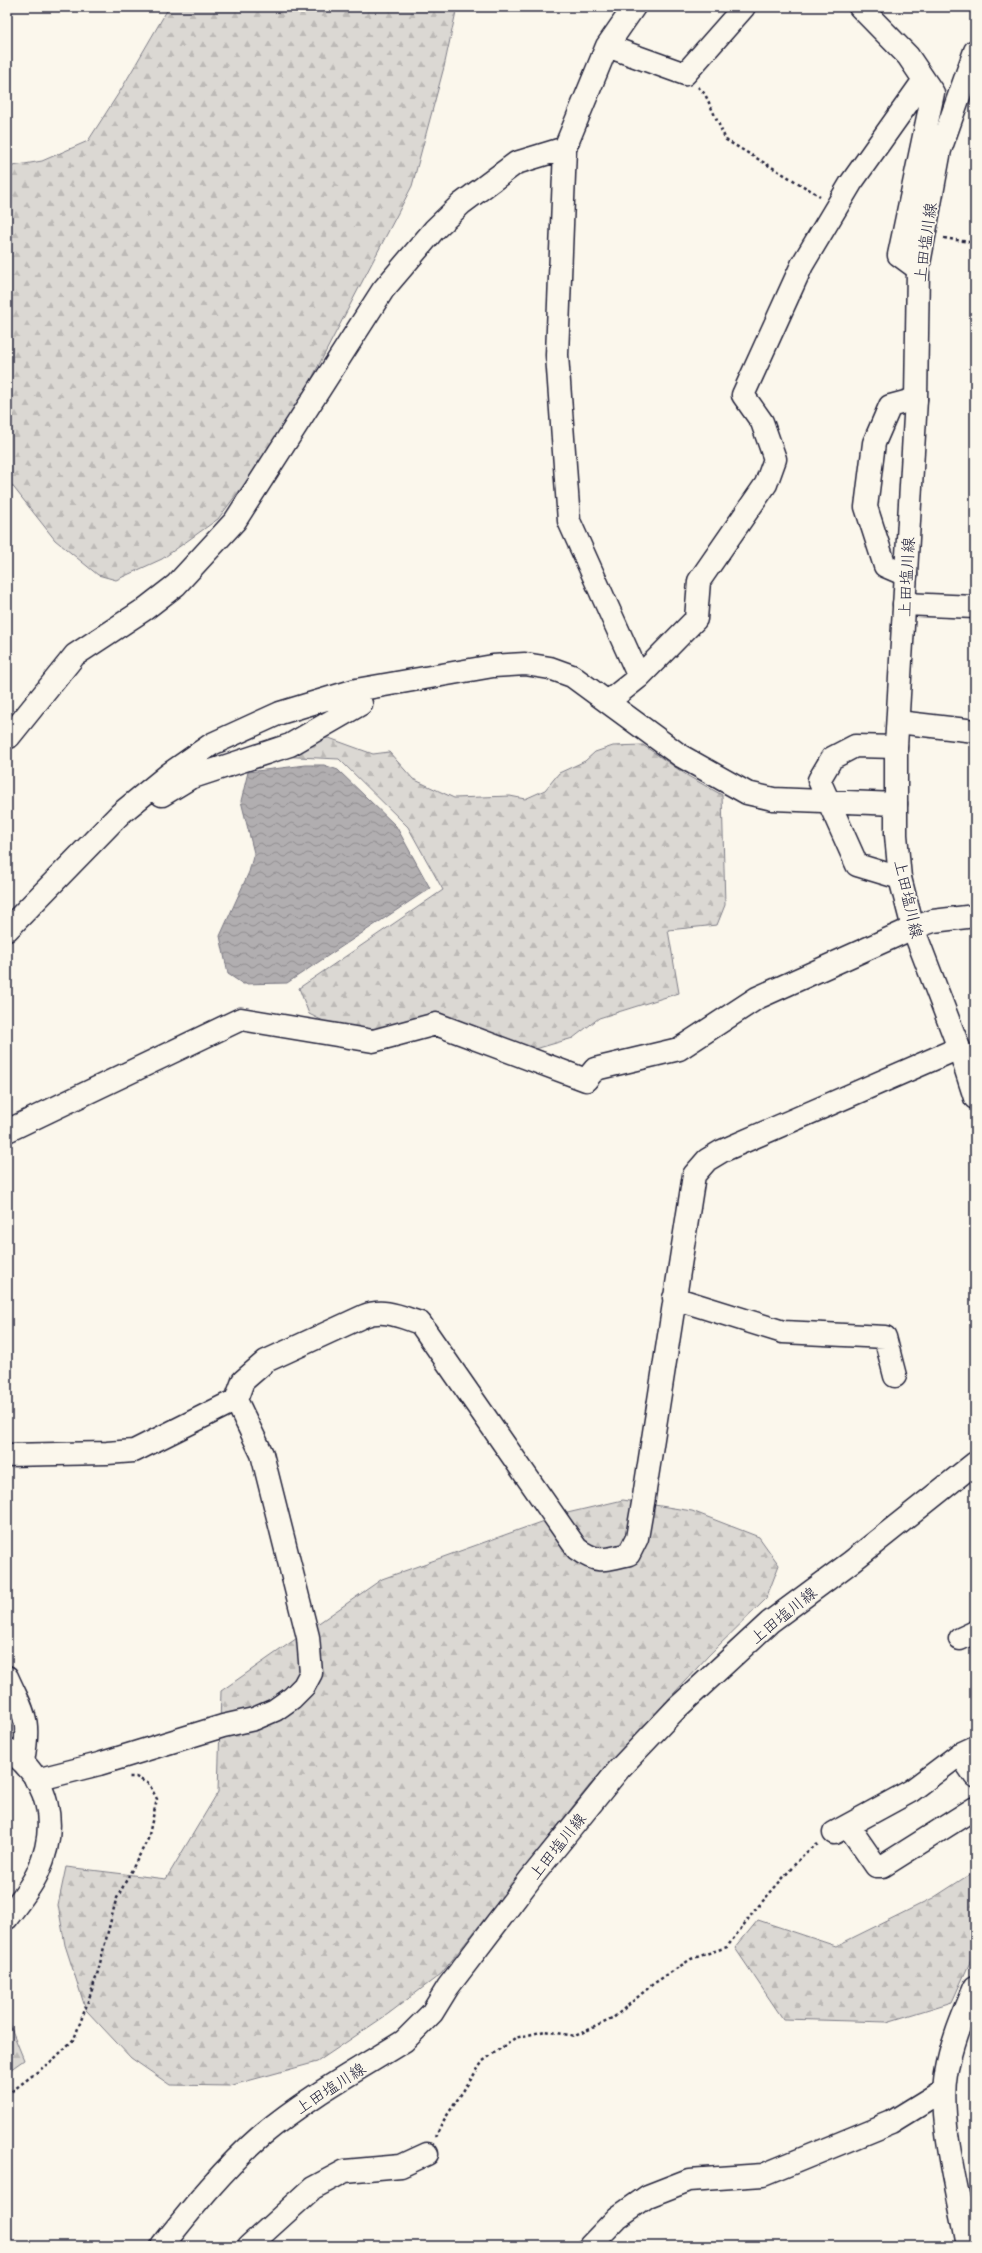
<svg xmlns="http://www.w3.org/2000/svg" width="982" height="2253" font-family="Dekko,'Klee One',sans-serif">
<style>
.forest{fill:url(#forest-firs);stroke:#7e7d87}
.water{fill:url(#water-waves);stroke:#787681}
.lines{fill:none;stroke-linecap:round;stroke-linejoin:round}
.minor-casing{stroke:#22223b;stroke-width:25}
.major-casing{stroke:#22223b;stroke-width:25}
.path{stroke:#22223b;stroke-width:2.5;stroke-dasharray:3 3;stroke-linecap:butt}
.minor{stroke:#fbf7ec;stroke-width:22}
.major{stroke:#fbf7ec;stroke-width:22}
.labels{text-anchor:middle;stroke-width:3.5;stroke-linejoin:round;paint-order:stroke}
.street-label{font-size:16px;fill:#22223b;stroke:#fbf7ec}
</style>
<defs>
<pattern id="forest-firs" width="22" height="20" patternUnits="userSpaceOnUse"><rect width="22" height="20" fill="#dbd8d3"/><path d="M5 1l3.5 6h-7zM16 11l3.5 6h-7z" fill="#bcb9b6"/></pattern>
<pattern id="water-waves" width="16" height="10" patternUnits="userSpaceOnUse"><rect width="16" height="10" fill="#b1aeb0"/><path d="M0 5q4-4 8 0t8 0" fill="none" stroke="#908d90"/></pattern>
</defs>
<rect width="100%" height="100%" fill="#fbf7ec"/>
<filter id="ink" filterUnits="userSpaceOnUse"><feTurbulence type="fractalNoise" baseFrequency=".025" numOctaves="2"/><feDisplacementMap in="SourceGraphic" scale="8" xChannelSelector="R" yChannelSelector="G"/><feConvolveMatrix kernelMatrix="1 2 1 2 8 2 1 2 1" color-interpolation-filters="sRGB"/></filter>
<g filter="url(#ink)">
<path class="forest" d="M169,7H457L444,67L412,186L285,430L218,519L162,559L116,580L98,575L55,540L7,479V167L42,161L88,141L122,88Z
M329,738L373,754L389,752L413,779L454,798L510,796L525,799L545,790L559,773L585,761L595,752L613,746L643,745L688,776L722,795L725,905L717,925L668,930L679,993L599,1018L573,1038L532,1050L468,1039L425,1036H354L309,1014L299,988L443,890L408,827L339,759L277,756L315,739Z
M623,1500L692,1511L759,1537L779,1565L766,1599L708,1656L589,1786L441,1974L388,2014L317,2062L229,2086L170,2085L131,2058L86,2010L65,1945L58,1905L66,1867L166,1879L218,1792L221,1691L382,1579L563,1514Z
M975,1871V1951L952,2002L887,2022L783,2019L735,1948L758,1920L836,1946L933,1898Z
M7,2018L24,2060L7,2072Z"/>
<path class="water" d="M306,765H324L338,770L396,826L430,888L287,983L243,984L228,974L220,936L249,872L254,853L241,801L248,772Z"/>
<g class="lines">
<g class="minor-casing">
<path id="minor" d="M860,7L908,56L933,93L899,255L918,269
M607,46L685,74L744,7
M906,575L885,566L866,507L874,443L890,406L916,399
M904,604L975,607
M639,677L696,619L699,581L766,484L775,459L762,422L743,395L802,265L851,183L924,80
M609,701L639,677L569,521L557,355L565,148L607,46L634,7
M898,722L975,731
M7,736L9,737L75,655L145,609L176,585L235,521L383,290L434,230L461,204L516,163L565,148
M896,747L855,746L832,758L819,780L857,865L900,878
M162,795L190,778L290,745L361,704L356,690
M7,930L120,814L169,774L212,744L280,713L356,690L493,666L525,664L550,668L572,676L681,756L747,793L773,799L896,804
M7,1131L241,1019L373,1041L436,1024L586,1080L595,1069L679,1049L757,998L913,928L933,921L975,916
M674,1298L783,1332L885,1337L895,1376
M7,1455L107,1453L134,1451L236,1400
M960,1639L975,1632
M7,1677C24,1715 31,1718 23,1761
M960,1754L975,1776
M36,1780L99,1764L223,1726L254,1719L275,1710L292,1698L304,1686L311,1673L308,1637L262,1454L236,1400L243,1381L266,1361L364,1316C384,1308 401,1317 420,1323L577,1549C598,1564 605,1560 629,1554L637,1538L643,1503L694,1175L707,1160L722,1151L959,1048
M849,1827L876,1866H883L975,1808
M834,1833L911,1791L960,1754L975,1747
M249,2246L313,2188L345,2171L401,2166L427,2154
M590,2246L618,2217L648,2196L689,2180L763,2175L892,2122L944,2090
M968,2246C960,2199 938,2120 946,2074C951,2043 963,2016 975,1987"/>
</g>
<g class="major-casing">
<path id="major" d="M975,51L940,150L918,269L916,399L896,747V835L900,878L913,928L959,1048L975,1098
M7,1749C50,1779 59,1825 38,1872C31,1888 18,1903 7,1918
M162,2246C193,2207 224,2168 262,2135C306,2098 356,2071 404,2041L432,2013L448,1987L531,1878L620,1768L677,1708L770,1622L851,1562L975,1463"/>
</g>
<path class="path" d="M698,87L705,94L726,140L820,196
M944,238L975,243
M7,2095L54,2059L74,2039L86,2007L97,1975L116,1900L148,1839L157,1799L149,1784L136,1777H129
M435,2137L442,2123L483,2061L515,2038L545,2031L575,2036L612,2019L653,1984L691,1959L727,1947L755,1910L804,1854L818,1844"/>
<use href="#minor" class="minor"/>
<use href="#major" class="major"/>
</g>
</g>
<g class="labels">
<g class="street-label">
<text transform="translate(925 242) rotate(-82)" y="6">上田塩川線</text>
<text transform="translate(906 577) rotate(-87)" y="6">上田塩川線</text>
<text transform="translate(909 899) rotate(77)" y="6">上田塩川線</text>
<text transform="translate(783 1615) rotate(-39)" y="6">上田塩川線</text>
<text transform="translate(557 1846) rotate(-51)" y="6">上田塩川線</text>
<text transform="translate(330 2088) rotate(-33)" y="6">上田塩川線</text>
</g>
</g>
<rect width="982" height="2253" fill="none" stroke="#fbf7ec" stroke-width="24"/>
<rect x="12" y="12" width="958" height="2229" fill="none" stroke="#22223b" stroke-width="1.5" filter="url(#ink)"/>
</svg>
